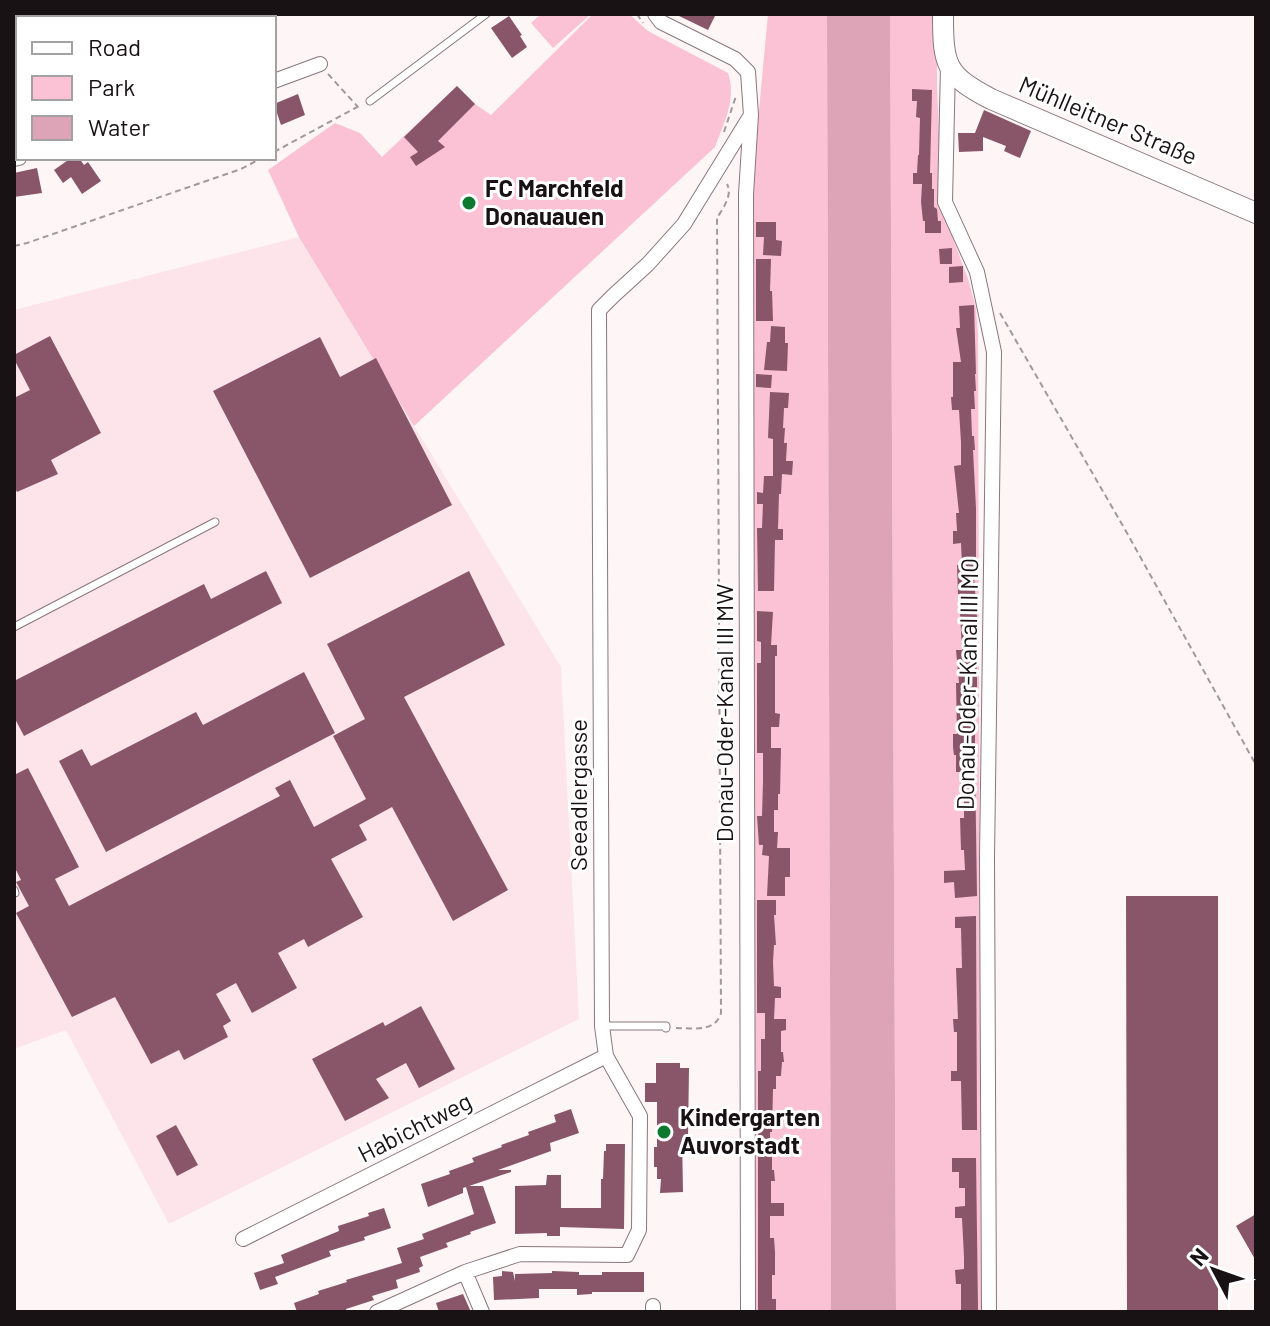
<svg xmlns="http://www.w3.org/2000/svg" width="1270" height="1326" font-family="Barlow,sans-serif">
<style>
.built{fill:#fde4eb}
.green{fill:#fac2d4}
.water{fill:#dda3b6}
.building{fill:#895568}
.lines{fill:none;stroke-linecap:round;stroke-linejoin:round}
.lane-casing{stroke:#8a767c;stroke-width:9}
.street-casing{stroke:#8a767c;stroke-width:16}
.secondary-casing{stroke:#8a767c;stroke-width:22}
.path{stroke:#a2999b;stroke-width:2;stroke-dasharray:6 4;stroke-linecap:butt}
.lane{stroke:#fff;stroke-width:7}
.street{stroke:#fff;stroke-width:14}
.secondary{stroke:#fff;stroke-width:20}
.poi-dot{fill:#0d792e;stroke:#fff;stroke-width:3}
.labels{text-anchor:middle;stroke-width:6;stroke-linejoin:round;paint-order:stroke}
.street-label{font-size:24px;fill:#191214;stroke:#fff}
.poi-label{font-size:24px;font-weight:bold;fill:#191214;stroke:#fff;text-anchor:start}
</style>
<rect width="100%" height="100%" fill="#fef5f7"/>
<path class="built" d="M299,237L561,667L579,1019L169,1224L66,1030L14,1049V310Z"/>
<path class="green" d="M541,14H591L553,48L531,23Z
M593,14H629L648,31L728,73C737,100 724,122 715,147L414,426L299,237L268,170L335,123L360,133L382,157L457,86L475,104L491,115Z
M768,14H827L831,1312H753L751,196Z
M890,14H937V85L942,209L968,279L976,308L978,335L981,1312H896Z"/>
<path class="water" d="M827,14H890L896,1312H831Z"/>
<path class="building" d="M675,14H716L708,30Z
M509,16L522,35L520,36L527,47L512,58L491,28Z
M457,86L475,104L438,141L445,147L416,166L410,157L418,152L404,137Z
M912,89L932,90L930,173H932V189H934V207L937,209L938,221H941V233H925V221H923L921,202L922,184H913V173H917L918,155H919L920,118L916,117L917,101H912Z
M298,94L305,115L281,125L274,104Z
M984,110L1031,131L1020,158L1004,151L1006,146L983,137V151L959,152L958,133H975Z
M71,158H79L84,165L88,162L101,181L82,194L71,177L63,183L54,170Z
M37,168L42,193L14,197V173Z
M756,222H776V240L782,241L781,256L763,255L764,237H756Z
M952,248V264H940L939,249Z
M756,259H771L770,291H772L773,321H756Z
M963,266V282L949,283V267Z
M974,305L976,374H975L976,391H974L975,409H971L972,436H974L975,450H973L976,508V561L973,562L977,618L975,625L977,679V692H975V761L977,896L955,898L954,882L944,883V871L965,870L964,850H961L960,818H964V788H961L960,772H956V755H954L953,747V734H957L956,683H959L956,650H962L960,613H962L961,594H958L957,565H962L961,543L953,544V531H957L956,513H959L954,466L961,465V442L959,410H952L951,397H953V362H961L956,328H960L959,306Z
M771,326L785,327V343H788L787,371L764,370L767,342H770Z
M50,336L101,433L51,460L58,474L17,492L14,486V398L30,390L14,359V355Z
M320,337L340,377L376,358L452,505L310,578L213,391Z
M756,374L772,375L771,388L756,387Z
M770,392L789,393L788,408H784L783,428H785L784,443H787L786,461H793L792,475L782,474L781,494H779L778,529H783V540H775L774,591H758L757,528H762L763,504H757V492L763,493L764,476H773V439L768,438Z
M266,571L282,603L24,736L14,717V681L204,584L211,599Z
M469,571L505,645L404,697L508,890L453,921L392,807L359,825L367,840L331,859L363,917L308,947L304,939L278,953L297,988L252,1013L236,983L216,994L231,1021L223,1026L228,1037L184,1060L179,1050L151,1064L115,997L72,1017L16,913L29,906L16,882L21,880L14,866V775L28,768L79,867L55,879L69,906L280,796L275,788L290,780L314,827L366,799L333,736L365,719L327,644Z
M757,611L773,612L771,645H777V656H775V713L780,714L779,727H771V748H781L780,794H778V810H774V832H778L777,848H790V877H785V896H767L769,856L762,855L763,845H759L757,816H762L763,782V753H757V663H761V642L757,641Z
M304,672L335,733L106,852L59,761L82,749L91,766L196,712L203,725Z
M1126,896H1218V1312H1127Z
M757,900H776V915H774L776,945H774L773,962L774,986L781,987V998H775L774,1019H786V1030L781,1031V1052H783L784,1062H782L781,1076H776V1089H773L772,1132H770V1154H772V1170H774L775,1181H771V1203H784V1216H770V1238H774L775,1252V1275H772V1299H776V1312H758V1071H761V1039H765V1013H757Z
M976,916L977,1130H962L961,1081H951V1071H957V1032H954L953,1019H958L956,968H962L961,928H955V917Z
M421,1006L455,1069L419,1088L406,1063L376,1079L389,1098L345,1121L312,1059L383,1022L385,1026Z
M656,1063H680V1068H689L688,1138H682L683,1192L660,1193L661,1179H657V1167H654V1147H657V1102H645V1083H656Z
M571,1109L579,1133L550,1143L551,1151L498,1170H511V1172L469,1186H483L496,1223L470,1232L471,1234L446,1243L448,1247L420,1257L423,1266L419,1268L420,1272L396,1280L398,1288L372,1296L374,1300L346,1309L347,1312H297L294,1303L319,1294L318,1291L347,1282L346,1280L402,1263L397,1248L424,1239L422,1234L474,1214L466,1187L463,1188V1193L428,1207L421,1184L450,1174L449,1171L474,1162L472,1158L502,1147L501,1145L529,1135L528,1132L556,1122L554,1115Z
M176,1125L198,1165L177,1176L156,1136Z
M606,1144H625L624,1229L560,1227V1236H547V1233L515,1234V1186L546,1185L547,1175H561V1208H601V1179H603L604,1151H606Z
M952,1158H976L978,1310L961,1311V1284H956L955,1270L964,1269V1257L962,1218H955V1207L965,1206V1188H959V1172H952Z
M384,1208L391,1228L364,1237L365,1240L329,1251L331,1256L275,1277L278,1284L260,1290L254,1273L284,1263L281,1255L339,1231L338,1226L369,1216L368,1213Z
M1256,1214V1261L1236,1226Z
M502,1271L513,1272L515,1281V1274L552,1273V1271L579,1272V1275H602V1272H644V1292H592V1294L577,1295V1289H539V1298L494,1300L493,1277L502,1276Z
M463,1294L471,1312H439L436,1303Z"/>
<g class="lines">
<g class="lane-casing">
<path id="lane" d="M370,101L486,14
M14,627L215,522
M14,890L15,893
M602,1026H666V1028"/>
</g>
<g class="street-casing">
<path id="street" d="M655,14L661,22L735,59L748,72L751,115L746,194L748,1312
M81,18L82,14
M225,18L226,14
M948,65L945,202L977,272L994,352L987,858L989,1312
M274,81L320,64
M14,159L19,158
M243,1239L606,1056
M465,1272L482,1312
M653,1306V1312
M377,1312L465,1272L520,1254L627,1255L639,1230L640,1116L606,1056L602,1026L599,310L613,296L648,264L684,224L751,115"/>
</g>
<g class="secondary-casing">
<path id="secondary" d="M943,14C943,65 945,75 991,99L1256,213"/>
</g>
<path class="path" d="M637,14L643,23
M328,74L358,107
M724,132L736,96
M274,152L361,105
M14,246L27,243L241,169L262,158
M1000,313L1127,533L1256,765
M676,1028C693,1028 715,1033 721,1013L717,218C723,208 733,195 727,184"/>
<use href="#lane" class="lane"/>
<use href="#street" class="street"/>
<use href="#secondary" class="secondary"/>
</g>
<g class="poi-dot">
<circle cx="469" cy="203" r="8"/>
<circle cx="664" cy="1132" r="8"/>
</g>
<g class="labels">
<g class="street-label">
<text transform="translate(1108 121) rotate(23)" y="8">Mühlleitner Straße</text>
<text transform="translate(968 684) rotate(-89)" y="8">Donau-Oder-Kanal III MO</text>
<text transform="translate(725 713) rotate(-90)" y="8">Donau-Oder-Kanal III MW</text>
<text transform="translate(579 795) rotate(-90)" y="8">Seeadlergasse</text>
<text transform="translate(415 1128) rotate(-27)" y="8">Habichtweg</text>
</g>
<g class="poi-label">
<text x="485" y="197">FC Marchfeld<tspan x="485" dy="28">Donauauen</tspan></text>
<text x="680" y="1126">Kindergarten<tspan x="680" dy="28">Auvorstadt</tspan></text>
</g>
</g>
<rect width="1270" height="1326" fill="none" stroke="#191214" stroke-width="32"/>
<rect x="16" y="16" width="260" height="144" fill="#ffffff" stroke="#a3a0a1" stroke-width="2"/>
<rect x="32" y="42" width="40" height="12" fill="#ffffff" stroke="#a3a0a1" stroke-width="2"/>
<text x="88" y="56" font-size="24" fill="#191214">Road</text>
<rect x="32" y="76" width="40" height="24" fill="#fac2d4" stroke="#a3a0a1" stroke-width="2"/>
<text x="88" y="96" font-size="24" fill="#191214">Park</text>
<rect x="32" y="116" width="40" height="24" fill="#dda3b6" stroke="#a3a0a1" stroke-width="2"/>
<text x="88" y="136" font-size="24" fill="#191214">Water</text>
<g transform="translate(1214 1270) rotate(311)" stroke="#ffffff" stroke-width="6" paint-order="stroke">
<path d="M0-6L14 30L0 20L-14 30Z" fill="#191214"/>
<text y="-12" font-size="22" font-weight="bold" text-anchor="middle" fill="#191214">N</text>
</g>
</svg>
